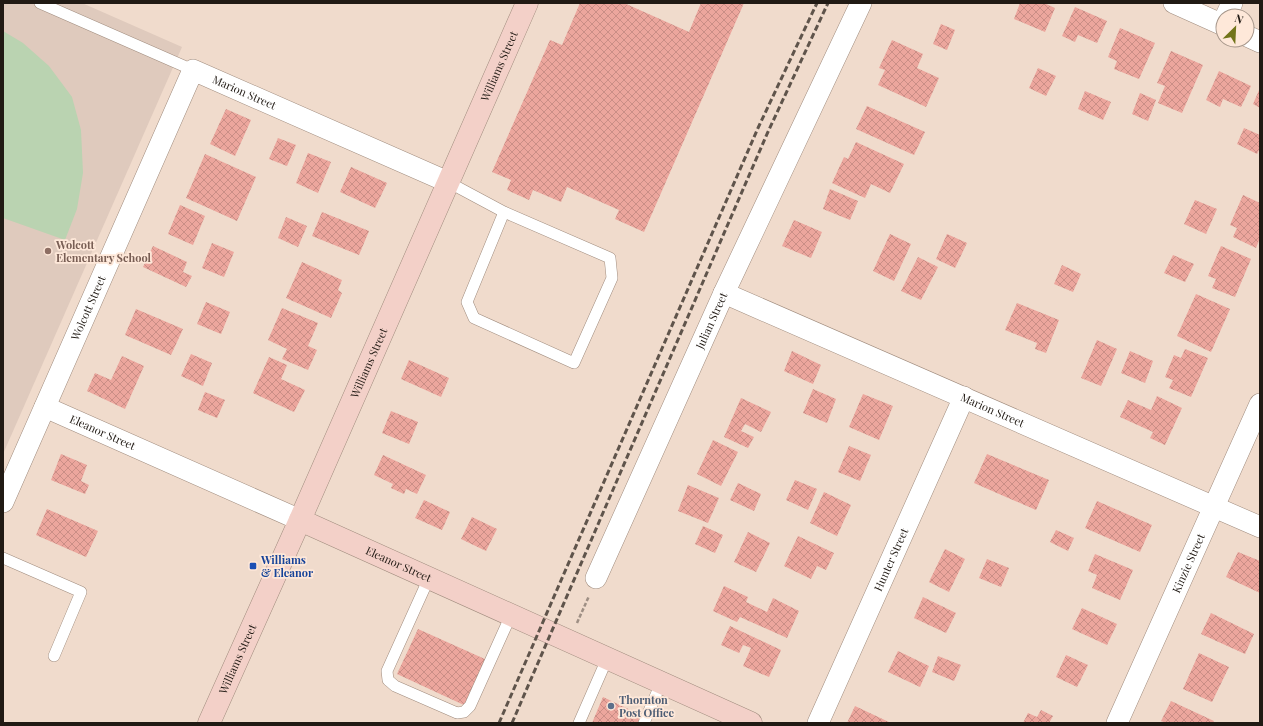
<svg xmlns="http://www.w3.org/2000/svg" width="1263" height="726" font-family="'Playfair Display',serif">
<style>
.education{fill:#dfcabd}
.pitch{fill:#bad3b1}
.building{fill:url(#building-cross-hatch)}
.lines{fill:none;stroke-linecap:round;stroke-linejoin:round}
.lane-casing{stroke:#a08c7e;stroke-width:12}
.street-casing{stroke:#a08c7e;stroke-width:22}
.secondary-casing{stroke:#a08c7e;stroke-width:23}
.path{stroke:#9e8f84;stroke-width:2.5;stroke-dasharray:4 2;stroke-linecap:butt}
.lane{stroke:#fff;stroke-width:11}
.street{stroke:#fff;stroke-width:21}
.secondary{stroke:#f3d0c8;stroke-width:22}
.rail{stroke:#5f544b;stroke-width:3;stroke-dasharray:6 3;stroke-linecap:butt}
.education-dot{fill:#8d6e63;stroke:#fee8d9;stroke-width:1.5}
.transit-dot{fill:#1a4fb4;stroke:#fee8d9;stroke-width:1.5}
.service-dot{fill:#5c6f8a;stroke:#fee8d9;stroke-width:1.5}
.labels{text-anchor:middle;stroke-width:3.5;stroke-linejoin:round;paint-order:stroke}
.street-label{font-size:11px;fill:#211a14;stroke:#fee8d9}
.education-label{font-size:11px;font-weight:bold;fill:#785e54;stroke:#fee8d9;text-anchor:start}
.transit-label{font-size:11px;font-weight:bold;fill:#164399;stroke:#fee8d9;text-anchor:start}
.service-label{font-size:11px;font-weight:bold;fill:#4e5e75;stroke:#fee8d9;text-anchor:start}
</style>
<defs>
<pattern id="building-cross-hatch" width="8" height="8" patternUnits="userSpaceOnUse"><rect width="8" height="8" fill="#eca69d"/><path d="M0 0l8 8M0 8l8-8" fill="none" stroke="#ca8e86"/></pattern>
</defs>
<rect width="100%" height="100%" fill="#f0dbcc"/>
<path class="education" d="M3,3H82L182,47L3,454Z"/>
<path class="pitch" d="M3,31L23,43L49,66L72,97L81,130L83,173L77,209L65,240L3,218Z"/>
<path class="building" d="M580,3H624L689,32L701,3H744L644,232L615,219L619,210L567,187L561,202L533,190L529,200L507,190L511,180L492,172L550,40L562,45Z
M1020,3H1044L1055,8L1045,32L1014,19Z
M1075,7L1107,21L1097,43L1078,35L1075,42L1062,36Z
M941,24L955,30L947,50L933,44Z
M1120,28L1155,43L1139,79L1114,69L1117,61L1108,57Z
M892,40L923,54L917,68L939,78L926,107L878,85L885,70L879,68Z
M1171,51L1203,65L1182,113L1158,103L1165,86L1157,83Z
M1038,68L1056,76L1046,96L1029,88Z
M1219,71L1251,86L1241,107L1223,99L1220,107L1206,100Z
M1260,88V108L1253,104Z
M1085,91L1111,102L1103,120L1078,109Z
M1140,93L1156,100L1148,121L1132,114Z
M867,106L925,132L914,155L856,129Z
M226,109L251,120L235,156L210,144Z
M1244,128L1260,135V148L1257,154L1237,144Z
M278,138L296,145L287,166L269,159Z
M856,142L904,164L890,193L871,184L865,198L832,183L844,157L848,159Z
M308,153L331,162L318,193L296,183Z
M205,154L256,177L237,221L186,198Z
M351,167L387,183L375,208L340,192Z
M830,189L858,201L850,220L823,209Z
M1243,195L1260,203V238L1256,248L1233,237L1237,228L1230,225Z
M1195,200L1217,209L1206,234L1184,224Z
M180,205L205,216L193,245L168,234Z
M322,212L369,231L359,255L312,236Z
M286,217L307,226L298,247L278,238Z
M794,220L822,232L811,258L782,246Z
M890,234L911,244L894,281L873,271Z
M947,234L967,243L955,268L936,259Z
M212,243L234,252L224,277L202,268Z
M153,246L187,262L183,272L192,276L186,287L143,267Z
M1221,246L1251,259L1235,297L1212,288L1216,279L1208,276Z
M1173,255L1194,264L1185,282L1164,273Z
M918,257L938,267L921,300L901,291Z
M302,262L342,280L338,290L342,293L331,318L286,298Z
M1062,265L1081,274L1073,292L1054,284Z
M1196,294L1230,309L1211,352L1177,336Z
M206,302L230,312L221,334L197,324Z
M1017,303L1059,320L1046,353L1035,349L1037,343L1005,330Z
M282,308L318,323L308,346L317,350L308,370L282,359L287,349L268,340Z
M136,309L183,329L171,355L125,335Z
M1097,340L1117,349L1101,386L1081,378Z
M1185,349L1208,358L1191,397L1169,388L1173,380L1165,377L1174,355L1181,358Z
M792,351L821,365L813,384L784,371Z
M1130,351L1153,361L1145,383L1121,373Z
M191,354L212,363L203,386L181,376Z
M122,356L144,366L125,409L87,391L95,373L111,380Z
M269,357L287,365L281,379L305,390L294,412L253,393Z
M409,360L449,378L441,397L401,379Z
M813,389L836,399L827,423L803,413Z
M205,392L225,400L217,418L198,410Z
M863,394L893,406L879,440L849,427Z
M1157,396L1182,408L1165,445L1150,438L1153,432L1120,417L1128,400L1151,410Z
M741,398L771,412L761,432L745,424L741,431L754,437L748,448L724,437Z
M391,411L418,422L409,444L382,433Z
M713,440L738,452L721,486L697,474Z
M849,446L871,455L860,481L838,472Z
M61,454L87,465L81,481L89,485L85,494L51,480Z
M987,454L1049,480L1036,510L974,483Z
M383,455L426,475L417,494L406,489L404,494L391,488L393,484L374,475Z
M795,480L817,489L808,510L786,500Z
M738,483L761,494L754,511L730,500Z
M688,485L719,498L708,523L678,511Z
M824,492L851,505L837,536L810,523Z
M424,500L450,512L442,530L415,518Z
M1097,501L1152,525L1140,552L1085,528Z
M47,509L98,531L86,557L36,535Z
M472,517L497,529L486,551L461,539Z
M703,526L723,535L715,553L695,544Z
M1056,530L1074,538L1068,551L1050,542Z
M748,532L770,543L756,572L734,562Z
M798,536L834,553L826,570L817,566L811,579L784,566Z
M945,549L965,559L949,592L929,582Z
M1238,552L1260,561V593L1226,577Z
M1095,554L1133,570L1120,600L1092,588L1097,575L1088,571Z
M987,559L1009,568L1001,587L979,578Z
M724,586L748,597L746,602L767,612L773,598L799,611L787,638L740,617L737,622L713,611Z
M923,597L956,613L946,633L914,618Z
M1082,608L1117,624L1107,645L1072,629Z
M1211,613L1254,634L1245,654L1201,634Z
M730,626L781,650L769,677L743,666L751,648L743,645L739,653L721,645Z
M418,629L487,660L466,706L397,674Z
M898,651L929,666L920,687L888,672Z
M1199,653L1229,667L1212,702L1183,689Z
M1066,655L1088,665L1077,687L1056,677Z
M938,656L961,665L954,681L932,672Z
M603,697L641,715L638,723H592Z
M1171,701L1214,721L1213,723H1166L1161,721Z
M855,706L891,723H847Z
M1041,710L1053,716L1049,723H1023L1028,713L1037,717Z"/>
<g class="lines">
<g class="lane-casing">
<path id="lane" d="M40,3L193,70
M448,182L504,212L610,258L612,278L574,363L474,318L467,302L504,212
M3,558L81,592L54,656
M429,578L387,671L388,680L395,686L457,713L464,712L470,706L511,615
M579,723L607,659
M644,723L661,683"/>
</g>
<g class="street-casing">
<g id="street">
<path d="M1174,3L1223,25"/>
<path d="M1226,16L1232,3"/>
<path d="M1247,36L1260,42"/>
<path id="s1" d="M724,293L1260,527"/>
<path id="s2" d="M45,407L300,520"/>
<path id="s3" d="M3,502L193,70L448,182"/>
<path id="s4" d="M596,578L724,293L861,3"/>
<path id="s5" d="M818,723L964,397"/>
<path id="s6" d="M1117,723L1260,404"/>
</g>
</g>
<g class="secondary-casing">
<g id="secondary">
<path id="s7" d="M300,520L751,723"/>
<path id="s8" d="M209,723L300,520L527,3"/>
</g>
</g>
<path class="path" d="M577,623L589,596"/>
<use href="#lane" class="lane"/>
<use href="#street" class="street"/>
<use href="#secondary" class="secondary"/>
<path class="rail" d="M499,723L758,128L817,3
M512,723L767,134L828,3"/>
</g>
<circle class="education-dot" cx="48" cy="251" r="4"/>
<rect class="transit-dot" x="249" y="562" width="8" height="8" rx="2"/>
<circle class="service-dot" cx="611" cy="706" r="4"/>
<g class="labels">
<g class="street-label">
<text dy="4" stroke="none"><textPath href="#s8" startOffset="718">Williams Street</textPath></text>
<text dy="4" stroke="none"><textPath href="#s3" startOffset="528">Marion Street</textPath></text>
<text dy="4" stroke="none"><textPath href="#s3" startOffset="212">Wolcott Street</textPath></text>
<text dy="4" stroke="none"><textPath href="#s4" startOffset="282">Julian Street</textPath></text>
<text dy="4" stroke="none"><textPath href="#s8" startOffset="394">Williams Street</textPath></text>
<text dy="4" stroke="none"><textPath href="#s1" startOffset="293">Marion Street</textPath></text>
<text dy="4" stroke="none"><textPath href="#s2" startOffset="63">Eleanor Street</textPath></text>
<text dy="4" stroke="none"><textPath href="#s5" startOffset="179">Hunter Street</textPath></text>
<text dy="4" stroke="none"><textPath href="#s6" startOffset="175">Kinzie Street</textPath></text>
<text dy="4" stroke="none"><textPath href="#s7" startOffset="108">Eleanor Street</textPath></text>
<text dy="4" stroke="none"><textPath href="#s8" startOffset="70">Williams Street</textPath></text>
</g>
<g class="education-label">
<text x="56" y="249">Wolcott<tspan x="56" dy="13">Elementary School</tspan></text>
</g>
<g class="transit-label">
<text x="261" y="564">Williams<tspan x="261" dy="13">&amp; Eleanor</tspan></text>
</g>
<g class="service-label">
<text x="619" y="704">Thornton<tspan x="619" dy="13">Post Office</tspan></text>
</g>
</g>
<rect width="1263" height="726" fill="none" stroke="#211a14" stroke-width="8"/>
<g transform="translate(1235 28) rotate(24)"><circle r="19" fill="#fee8d9" stroke="#a6968a"/>
<path d="M0-3L7 15L0 10L-7 15Z" fill="#72741a"/>
<text y="-6" font-size="11" font-weight="bold" text-anchor="middle" fill="#211a14">N</text>
</g>
</svg>
